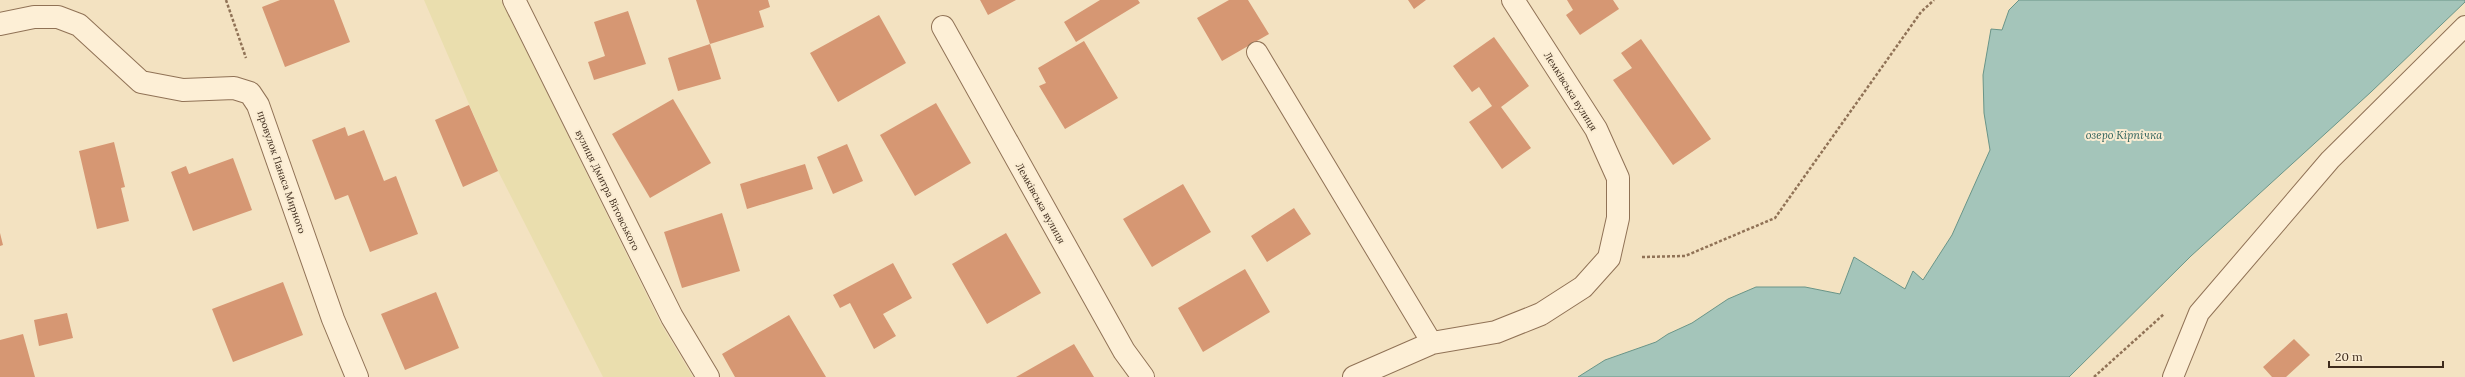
<svg xmlns="http://www.w3.org/2000/svg" width="2465" height="377" font-family="Lora,serif">
<style>
.farmland{fill:#eadeae}
.water{fill:#a4c5ba;stroke:#6a9588}
.building{fill:#d69773}
.lines{fill:none;stroke-linecap:round;stroke-linejoin:round}
.service-casing{stroke:#907256;stroke-width:22}
.minor-casing{stroke:#907256;stroke-width:24}
.path{stroke:#907256;stroke-width:2.5;stroke-dasharray:3 2;stroke-linecap:butt}
.service{stroke:#fdefd6;stroke-width:20}
.minor{stroke:#fdefd6;stroke-width:22}
.labels{text-anchor:middle;stroke-width:4;stroke-linejoin:round;paint-order:stroke}
.street-label{font-size:10px;fill:#3e2b1c;stroke:#faecd2}
.water-label{font-size:11px;font-style:italic;fill:#2a5f59;stroke:#faecd2}
</style>
<rect width="100%" height="100%" fill="#f3e2c1"/>
<path class="farmland" d="M424,0H501L661,324L693,377H603L498,171Z"/>
<path class="water" d="M2019,0H2465V2L2371,92L2191,256L2069,377H1578L1605,360L1656,342L1668,334L1692,323L1728,299L1756,287H1805L1840,294L1854,257L1905,289L1913,271L1923,280L1952,235L1990,150L1984,113L1983,75L1991,29L2002,30L2009,10Z"/>
<path class="building" d="M280,0H334L350,42L285,67L262,7Z
M696,0H768L770,7L759,11L764,27L710,44L721,79L678,91L668,58L710,44Z
M980,0H1016L988,15Z
M1100,0H1138L1140,3L1076,42L1064,22Z
M1229,0H1248L1269,34L1222,61L1197,18Z
M1408,0H1426L1414,9Z
M1567,0H1613L1619,9L1580,35L1566,15L1573,10Z
M628,11L646,64L594,80L588,62L605,56L594,22Z
M879,15L906,63L838,102L810,53Z
M1494,37L1529,86L1501,107L1531,148L1502,169L1469,122L1492,106L1479,87L1472,92L1453,66Z
M1641,39L1711,139L1673,165L1613,80L1632,68L1621,53Z
M1084,41L1118,98L1065,129L1039,86L1046,83L1038,68Z
M673,99L711,163L650,198L612,134Z
M936,103L971,163L915,196L880,135Z
M469,105L498,171L463,187L435,120Z
M345,127L348,136L364,130L384,181L396,176L418,234L370,252L348,195L335,200L312,140Z
M114,142L125,187L121,188L129,221L97,229L79,151Z
M847,144L863,181L833,194L817,157Z
M233,158L252,210L193,231L171,172L186,166L189,174Z
M805,164L813,189L747,209L740,184Z
M1183,184L1211,232L1152,267L1123,219Z
M1294,208L1311,234L1267,262L1251,236Z
M722,213L740,271L682,288L664,232Z
M0,233L3,245L0,246Z
M1006,233L1041,293L987,324L952,264Z
M893,263L912,298L883,314L896,336L874,349L850,303L840,308L833,295Z
M1245,269L1270,312L1203,352L1178,308Z
M283,282L303,335L233,362L212,309Z
M436,292L459,348L405,370L381,314Z
M67,313L73,338L39,346L34,320Z
M789,315L826,377H735L722,354Z
M23,334L35,377H0V340Z
M2294,339L2310,355L2286,377H2272L2263,367Z
M1074,344L1094,377H1016Z"/>
<g class="lines">
<g class="service-casing">
<path id="service" d="M1257,52L1432,343
M2173,377L2199,313L2330,160L2465,26"/>
</g>
<g class="minor-casing">
<path id="minor" d="M514,0L672,317L708,377
M0,24L34,17H58L79,25L141,82L183,90L234,88L250,93L258,105L333,319L357,377
M943,27L1124,351L1143,377
M1354,377L1432,343L1496,332L1541,314L1583,287L1609,258L1618,218V178L1596,129L1513,0"/>
</g>
<path class="path" d="M226,0L246,58
M1642,257L1685,256L1775,218L1921,12L1934,0
M2094,377L2164,314"/>
<use href="#service" class="service"/>
<use href="#minor" class="minor"/>
</g>
<g class="labels">
<g class="street-label">
<text transform="translate(1571 91) rotate(58)" y="4">Лемківська вулиця</text>
<text transform="translate(282 172) rotate(71)" y="4">провулок Панаса Мирного</text>
<text transform="translate(608 190) rotate(64)" y="4">вулиця Дмитра Вітовського</text>
<text transform="translate(1041 203) rotate(61)" y="4">Лемківська вулиця</text>
</g>
<g class="water-label">
<text x="2124" y="139">озеро Кірпічка</text>
</g>
</g>
<path d="M2329 361v6h114v-6" fill="none" stroke="#3e2b1c" stroke-width="2"/>
<text x="2335" y="361" font-size="12" fill="#3e2b1c" stroke="#faecd2" stroke-width="3" paint-order="stroke">20 m</text>
</svg>
